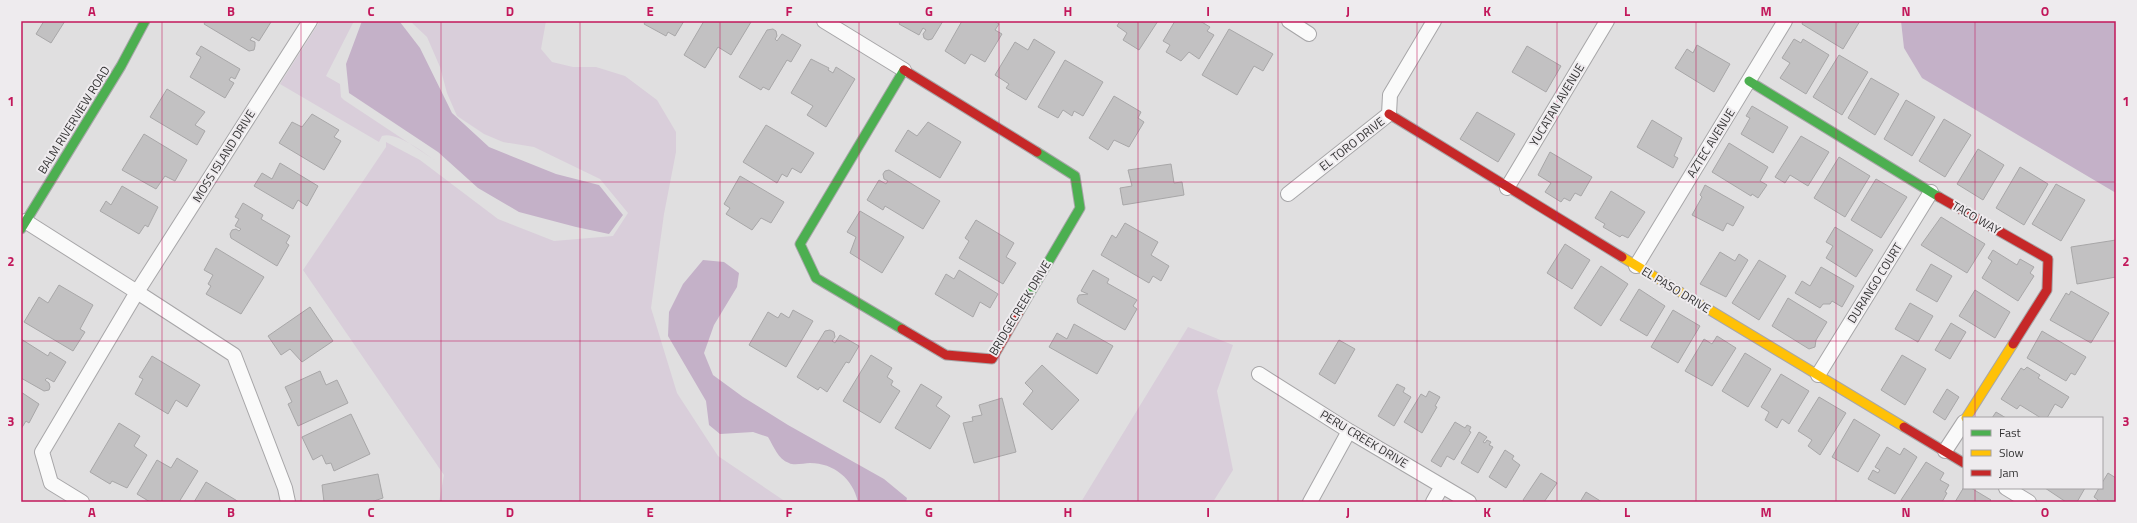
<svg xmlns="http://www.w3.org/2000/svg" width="2137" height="523" font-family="'Titillium Web',sans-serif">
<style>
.green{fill:#d9ceda}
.water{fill:#c4b1c8}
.building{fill:#c2c1c2;stroke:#a8a7a8}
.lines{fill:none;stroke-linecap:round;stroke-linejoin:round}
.street-casing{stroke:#a7a6a8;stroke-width:16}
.fast-casing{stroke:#a7a6a8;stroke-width:11}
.slow-casing{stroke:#a7a6a8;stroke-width:11}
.jam-casing{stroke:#a7a6a8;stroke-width:11}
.street{stroke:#fafafa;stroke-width:14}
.fast{stroke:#4caf50;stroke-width:9}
.slow{stroke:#ffc107;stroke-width:9}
.jam{stroke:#c62828;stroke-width:9}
.grid{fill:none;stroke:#c2185b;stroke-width:1;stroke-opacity:0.55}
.labels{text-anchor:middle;stroke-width:4;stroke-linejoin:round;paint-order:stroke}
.street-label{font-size:12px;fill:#343334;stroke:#eeebee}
.neatline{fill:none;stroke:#c2185b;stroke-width:1.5}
.grid-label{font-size:13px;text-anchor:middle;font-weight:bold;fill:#c2185b}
</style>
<rect width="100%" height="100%" fill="#e0dfe0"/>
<path class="green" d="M320,21H354L326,76L340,84L341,97L344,100L433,159L440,164C427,155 397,131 382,136L379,142L280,84Z
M410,21H546L541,49L552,62L573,67H596L625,76L657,100L676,132V152L664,214L651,308L677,393L718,456L786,502H439L444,475L303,270L386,147V142L420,160L498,219L554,241L613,236L628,213L600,179L534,147L503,142L484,134L457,116L447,93L440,67L427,37Z
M1188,327L1233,345L1217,391L1233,470L1213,502H1081Z"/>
<path class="water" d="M362,21L400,22L420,48L452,113L489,147L556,174L599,185L623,215L609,234L576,227L519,212L478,188L438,152L349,93L346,64Z
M1901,21H2116V193L1922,78L1904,48Z
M703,260L724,262L739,273L737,287L714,325L704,353L713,375L743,397L788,425L884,479L907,498L906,502H858C853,479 834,463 810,463C804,463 794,466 789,463C778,459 774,447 768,437L753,432L720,434L709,425L706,401L668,336L669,312L683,284Z"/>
<path class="building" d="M44,21H65L51,43L36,34Z
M206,21H270L271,22L259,41L252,37L250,40L255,42V46L254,50L249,51L204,24Z
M646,21H684L675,36L668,32L666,36L644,24Z
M704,21L751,22L731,55L718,47L705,68L684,55Z
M901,21H943L932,39L928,40L924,38L923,34L926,30L923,28L919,35L899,24Z
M962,21H994L999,24L995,30L1002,34L985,62L971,54L965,64L945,51Z
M1120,21H1158L1139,50L1123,40L1127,33L1117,26Z
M1175,21H1200L1210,27L1207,31L1214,35L1199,59L1189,52L1181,61L1166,52L1170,45L1163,41Z
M1803,21H1860L1843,49L1802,24Z
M773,29L776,31L777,36L775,39L777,41L782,34L801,45L791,62L787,60L769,90L763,87L761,90L739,77L767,30Z
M1229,29L1273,54L1263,71L1254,66L1237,95L1202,75Z
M1034,39L1055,52L1026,100L1006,88L1009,84L995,75L1015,42L1028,50Z
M1794,39L1801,43L1803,39L1829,55L1806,94L1780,78L1790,63L1782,58Z
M1697,45L1730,64L1714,92L1675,68L1687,49L1693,53Z
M201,46L240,69L235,79L231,77L229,80L234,83L225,98L190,77L201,57L196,54Z
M1527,46L1561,66L1546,92L1512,72Z
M1839,55L1868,72L1842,115L1813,97Z
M811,59L829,68L828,70L833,73L836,67L855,79L826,127L807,115L813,106L791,93Z
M1065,60L1103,82L1083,116L1074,111L1072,116L1063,110L1058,118L1038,107Z
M1871,78L1899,94L1875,135L1848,118Z
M167,89L205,112L195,125L205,131L197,145L150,117Z
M1114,96L1141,112L1138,118L1144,122L1129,147L1114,140L1108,150L1089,138Z
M1906,100L1935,117L1912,156L1884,139Z
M1752,106L1788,127L1773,153L1741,134L1750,118L1746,116Z
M1477,112L1515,134L1498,162L1460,139Z
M312,114L339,130L334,137L341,141L324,170L279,143L292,122L302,127Z
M1944,119L1971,135L1945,177L1919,161Z
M1652,120L1682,138L1674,156L1678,158L1673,168L1637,147Z
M928,122L961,142L940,178L895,151L908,130L917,136Z
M766,125L814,153L801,173L792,168L787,177L782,174L777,183L743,162Z
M144,134L187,160L175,181L165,176L156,189L122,170Z
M1801,136L1829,152L1808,186L1790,175L1785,183L1775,177Z
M1729,143L1768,167L1760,181L1767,185L1758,198L1752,194L1751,196L1712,172Z
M1978,149L2004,165L1983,200L1957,184Z
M1550,152L1592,177L1581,196L1575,193L1570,201L1564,198L1561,202L1545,192L1551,183L1538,175Z
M1839,157L1870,176L1845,217L1814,198Z
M280,163L318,186L307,206L298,200L293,209L254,186L262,173L272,179Z
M1171,164L1174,183L1182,182L1184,195L1123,205L1120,188L1132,186L1128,170Z
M2020,167L2048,184L2024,225L1996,208Z
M889,170L940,201L923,229L885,206L883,210L867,200L879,180L886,184L888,181L884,179L883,174L885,171Z
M740,176L784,202L771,223L761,218L752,230L726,214L730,208L724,204Z
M1876,179L1907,197L1881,238L1851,220Z
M2056,184L2085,200L2061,241L2032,224Z
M1705,185L1744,207L1733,226L1727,223L1723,231L1692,215L1702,197L1700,195Z
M122,186L158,207L148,227L145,225L139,234L100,211L106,201L111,205Z
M1611,191L1645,212L1628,238L1622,235L1620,237L1603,227L1605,224L1595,218Z
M243,203L263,215L261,219L290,236L286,243L289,245L277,266L231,238L230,234L232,230L236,229L239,231L241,229L235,226L239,219L235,217Z
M860,211L904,237L882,273L850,253L856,237L847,232Z
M1941,217L1985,244L1967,273L1921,245Z
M976,220L1014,243L1006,257L1016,263L1003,284L959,258L969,241L965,238Z
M1125,223L1158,242L1151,255L1169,266L1161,281L1153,276L1149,283L1101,255L1112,235L1116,238Z
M1835,227L1873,250L1856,277L1826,258L1833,246L1826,242Z
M2116,240V277L2077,284L2071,247Z
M1565,244L1590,260L1572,289L1547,273Z
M216,248L264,277L241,314L206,294L211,286L208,284L213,275L204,270Z
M1993,250L2017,265L2020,259L2034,267L2030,273L2034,276L2018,301L1982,278L1992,261L1988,258Z
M1720,252L1735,261L1739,254L1748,260L1726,297L1700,284Z
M1759,260L1786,276L1759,320L1732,303Z
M1931,264L1952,276L1937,302L1916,290Z
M1601,266L1628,284L1601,326L1574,308Z
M1821,267L1854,286L1842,307L1832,301L1830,304H1823L1820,308L1795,293L1802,281L1810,286Z
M959,270L998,294L990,308L980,302L973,317L935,294L946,274L954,279Z
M1093,270L1109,279L1107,283L1137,300L1133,306L1137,309L1125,330L1078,303L1077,299L1079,295L1088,294L1081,291Z
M59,285L93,305L80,329L85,332L73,351L24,322L39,297L48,303Z
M1639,289L1665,306L1647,336L1620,320Z
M1975,290L2010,312L1995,338L1959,316Z
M2071,291L2109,313L2091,343L2050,320L2066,293L2069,295Z
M1788,298L1827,322L1816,340L1815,347L1809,349L1772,326Z
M1910,303L1933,316L1918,342L1895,329Z
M310,307L333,341L302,362L290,349L281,355L268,336Z
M793,310L813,321L786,367L749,345L768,312L778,318L781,313L789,318Z
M1673,310L1700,326L1678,363L1651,347Z
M1951,323L1966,332L1950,359L1935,350Z
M1074,324L1113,346L1097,374L1049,347L1057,333L1067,339Z
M830,330L834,332L835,337L832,341L835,343L840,335L859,346L849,363L846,362L827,392L820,387L818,390L797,377L825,331Z
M2042,331L2086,357L2075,375L2071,373L2066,381L2027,358Z
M1717,336L1736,348L1712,386L1685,371L1704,339L1712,344Z
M21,339L48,356L50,352L66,362L54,382L47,378L45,380L49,383L50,387L49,390L44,391L21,378Z
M1339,340L1355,349L1335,384L1319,374Z
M1745,353L1771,369L1748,407L1722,391Z
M871,355L892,368L887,377L893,381L891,385L900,391L880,423L843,401Z
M1902,355L1926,369L1905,405L1881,390Z
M152,356L200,385L187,407L176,400L168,414L135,394L143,379L139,377Z
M1042,365L1079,400L1052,430L1023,404L1033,391L1025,383Z
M2027,367L2040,375L2038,378L2069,397L2062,408L2055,404L2047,418H2041L2020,405L2017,409L2001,399L2021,368L2024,370Z
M320,371L326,385L337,380L348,403L298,426L288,404L292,402L285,387Z
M1781,374L1809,391L1789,424L1782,419L1777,428L1765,420L1769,412L1761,407Z
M921,384L942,397L936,406L950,416L930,449L895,428Z
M1397,384L1405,388L1403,392L1411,397L1394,426L1378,416Z
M1947,389L1959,397L1945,420L1933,412Z
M1429,391L1440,397L1435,406L1437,407L1422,433L1404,422L1421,394L1426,397Z
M21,392L39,404L29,423L26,421L21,429Z
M1819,397L1846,413L1820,455L1808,446L1812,440L1798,431Z
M1002,398L1016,452L974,463L963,423L973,421L972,417L982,415L979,405Z
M1996,412L2006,418H1992Z
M351,414L370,454L334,471L331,463L326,464L322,455L313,460L302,437Z
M1854,419L1880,435L1858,472L1832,457Z
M1455,422L1465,428L1467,425L1471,427L1469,431L1471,432L1454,460L1447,456L1441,467L1431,461Z
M119,423L140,436L134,446L147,455L127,488L112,481L110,484L90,472Z
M1479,432L1487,437L1483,442L1485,443L1487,440L1491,442L1489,445L1493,447L1478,473L1461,463Z
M1887,447L1900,455L1904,448L1917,457L1895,494L1868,479L1873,470L1878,473L1880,470L1875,467Z
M1505,450L1514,456L1512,459L1520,465L1506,488L1489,477Z
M177,458L198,471L179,502H150L137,494L157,460L171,468Z
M1926,462L1944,473L1940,480L1949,485L1945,492L1947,493L1942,502H1905L1901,500Z
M1541,473L1557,483L1544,502H1525L1523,500Z
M2108,473L2116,478V502H2097L2098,500L2094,497L2099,488H2102V483Z
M378,474L383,498L371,502H324L322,485Z
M206,482L239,502H194Z
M1964,487L1971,488L1991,500L1989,502H1955Z
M2045,488H2085L2077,502H2066Z
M1586,492L1602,502H1580Z"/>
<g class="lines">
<g class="street-casing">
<path id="street" d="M824,21L904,70
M1289,21L1309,34
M1507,188L1607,21
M1288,194L1389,114L1390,95L1434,21
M25,221L137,292L310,21
M1636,266L1785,21
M1259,374L1349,431L1469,502
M1818,375L1931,192
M1945,451L1964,422
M2006,488L2029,502
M82,502L51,483L42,452L137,292L234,355L285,488L288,502
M1310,502L1349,431
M1433,502L1442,486"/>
</g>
<g class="fast-casing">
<path id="fast" d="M1749,81L1939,197
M21,229L121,66L145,21
M1019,312L1080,208L1075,176L1037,152
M902,329L816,278L800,244L904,70"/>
</g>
<g class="slow-casing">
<path id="slow" d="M1622,257L1904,427
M1966,418L2013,344"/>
</g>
<g class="jam-casing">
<path id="jam" d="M904,70L1037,152
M1389,114L1622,257
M1939,197L2048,259L2047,290L2013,344
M902,329L946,355L992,359L1019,312
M1904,427L1964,463"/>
</g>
<use href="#street" class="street"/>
<use href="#fast" class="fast"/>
<use href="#slow" class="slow"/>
<use href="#jam" class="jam"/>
</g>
<path class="grid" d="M162,21V502M301,21V502M441,21V502M580,21V502M720,21V502M859,21V502M999,21V502M1138,21V502M1278,21V502M1417,21V502M1557,21V502M1696,21V502M1836,21V502M1975,21V418M21,182H2116M21,341H2116M1975,488V502"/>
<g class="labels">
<g class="street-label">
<text transform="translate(1557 105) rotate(-59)" y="4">YUCATAN AVENUE</text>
<text transform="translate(74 120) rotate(-58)" y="4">BALM RIVERVIEW ROAD</text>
<text transform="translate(1711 143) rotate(-58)" y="4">AZTEC AVENUE</text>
<text transform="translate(1352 144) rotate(-38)" y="4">EL TORO DRIVE</text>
<text transform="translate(224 156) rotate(-58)" y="4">MOSS ISLAND DRIVE</text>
<text transform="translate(1976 218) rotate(30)" y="4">TACO WAY</text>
<text transform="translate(1875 283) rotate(-58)" y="4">DURANGO COURT</text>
<text transform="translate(1676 290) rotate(31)" y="4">EL PASO DRIVE</text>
<text transform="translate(1020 308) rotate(-59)" y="4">BRIDGECREEK DRIVE</text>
<text transform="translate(1364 439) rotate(31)" y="4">PERU CREEK DRIVE</text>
</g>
</g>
<rect width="2137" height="523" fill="none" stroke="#eeebee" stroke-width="44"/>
<rect x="1963" y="417" width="140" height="72" fill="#eeebee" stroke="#a4a1a4"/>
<rect x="1971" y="430" width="20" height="6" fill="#4caf50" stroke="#a4a1a4"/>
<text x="1999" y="437" font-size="12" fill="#343334">Fast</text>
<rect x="1971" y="450" width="20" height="6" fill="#ffc107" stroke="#a4a1a4"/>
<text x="1999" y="457" font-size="12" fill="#343334">Slow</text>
<rect x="1971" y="470" width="20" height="6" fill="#c62828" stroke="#a4a1a4"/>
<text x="1999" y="477" font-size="12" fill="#343334">Jam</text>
<rect x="22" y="22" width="2093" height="479" class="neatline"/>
<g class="grid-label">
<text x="92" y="16">A</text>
<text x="231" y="16">B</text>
<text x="371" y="16">C</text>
<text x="510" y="16">D</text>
<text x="650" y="16">E</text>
<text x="789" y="16">F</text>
<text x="929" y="16">G</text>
<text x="1068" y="16">H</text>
<text x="1208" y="16">I</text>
<text x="1348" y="16">J</text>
<text x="1487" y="16">K</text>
<text x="1627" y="16">L</text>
<text x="1766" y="16">M</text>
<text x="1906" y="16">N</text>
<text x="2045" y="16">O</text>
<text x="11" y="106">1</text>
<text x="2126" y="106">1</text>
<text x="11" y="266">2</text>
<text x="2126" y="266">2</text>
<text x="11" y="426">3</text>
<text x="2126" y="426">3</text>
<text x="92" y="517">A</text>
<text x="231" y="517">B</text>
<text x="371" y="517">C</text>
<text x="510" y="517">D</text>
<text x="650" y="517">E</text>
<text x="789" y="517">F</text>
<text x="929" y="517">G</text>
<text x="1068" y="517">H</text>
<text x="1208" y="517">I</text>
<text x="1348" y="517">J</text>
<text x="1487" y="517">K</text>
<text x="1627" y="517">L</text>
<text x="1766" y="517">M</text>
<text x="1906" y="517">N</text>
<text x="2045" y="517">O</text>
</g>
</svg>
